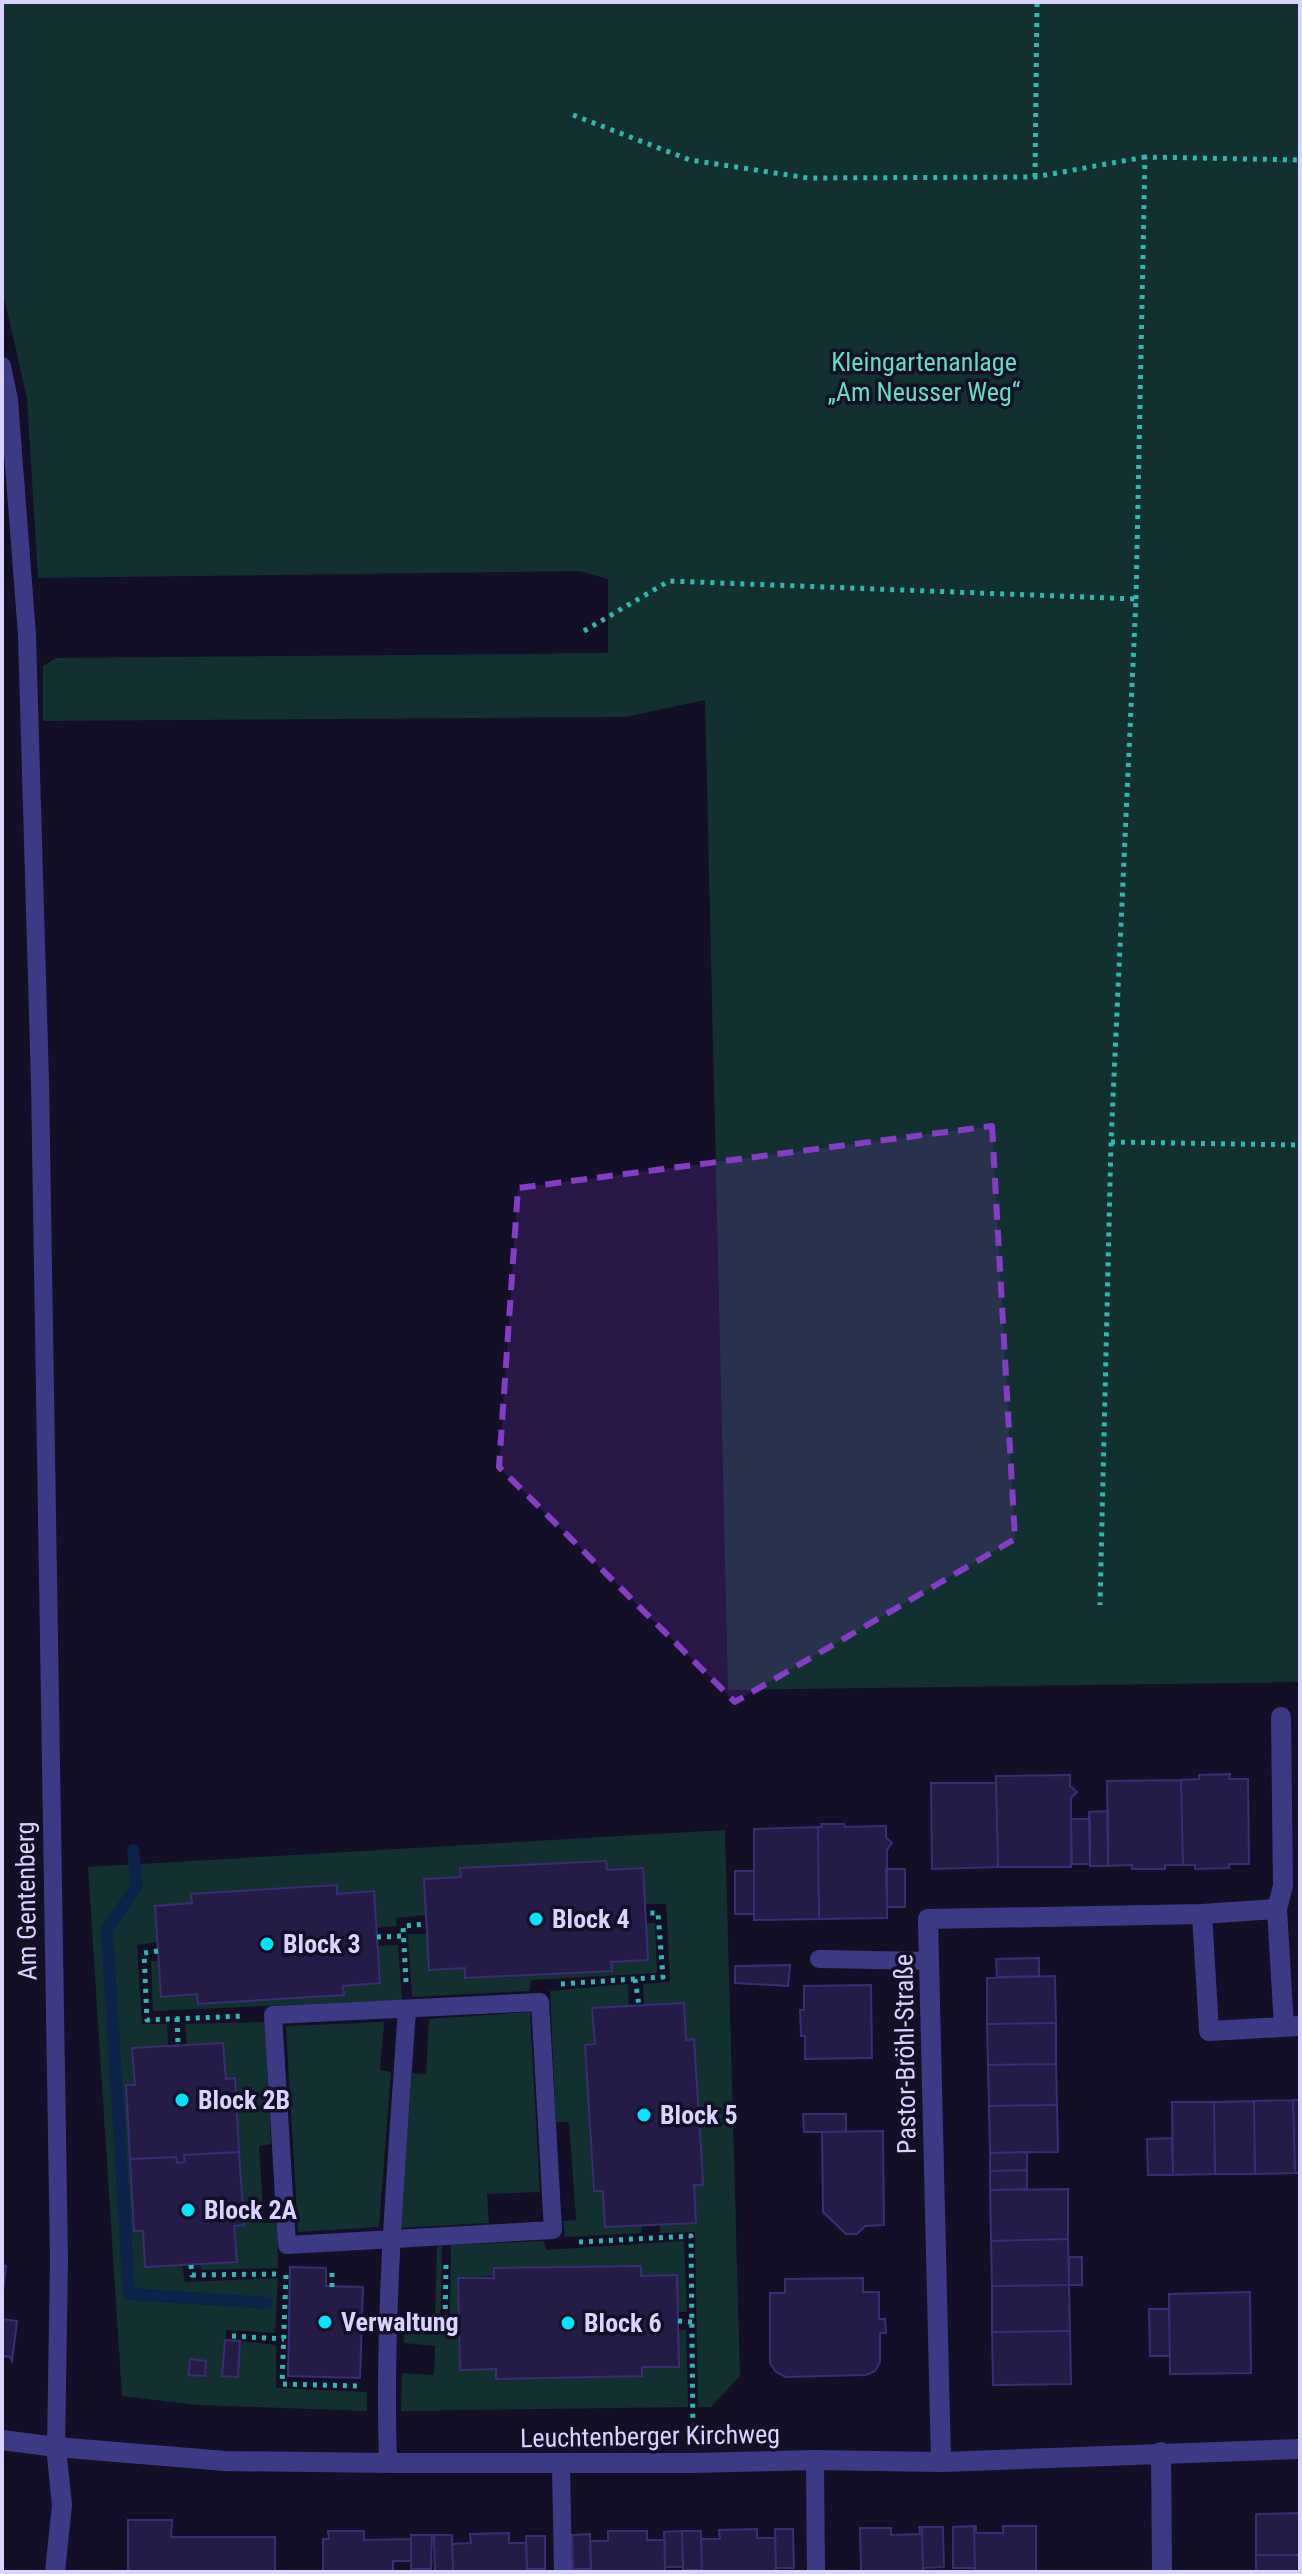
<svg xmlns="http://www.w3.org/2000/svg" width="1302" height="2574" font-family="'Roboto Condensed',sans-serif">
<style>
.green{fill:#12302f}
.lines{fill:none;stroke-linecap:round;stroke-linejoin:round}
.stream{stroke:#0c2248;stroke-width:12}
.building{fill:#241b47;stroke:#3b2d73;stroke-width:2}
.path{stroke:#2fb8b0;stroke-width:5;stroke-dasharray:4 6;stroke-linecap:butt}
.service{stroke:#3d3a85;stroke-width:18}
.minor{stroke:#3d3a85;stroke-width:20}
.marked{fill:#843dc5;fill-opacity:0.2;stroke:#843dc5;stroke-width:6;stroke-dasharray:16 10;stroke-linejoin:round}
.poi-dot{fill:#00e5ff;stroke:#130f26;stroke-width:3}
.labels{text-anchor:middle;stroke-width:7;stroke-linejoin:round;paint-order:stroke}
.park-label{font-size:26px;fill:#5fe0c0;stroke:#130f26}
.street-label{font-size:26px;fill:#d9d4ff;stroke:#130f26}
.poi-label{font-size:26px;font-weight:bold;fill:#d9d4ff;stroke:#130f26;text-anchor:start}
</style>
<rect width="100%" height="100%" fill="#130f26"/>
<path class="green" d="M2,2H1300V1682L728,1690L705,700L625,717L43,721V666L56,658L608,653V579L579,571L38,578L27,398L2,289Z
M725,1830L740,2376L711,2407H698L695,2232L660,2233V2224L696,2222L694,2185H703L694,2040H686L644,2005L643,1984L670,1982L666,1904H645L643,1869L607,1870L606,1861L460,1869L461,1877L426,1915L396,1918L397,1926L376,1928L374,1892L337,1894L336,1885L192,1894V1903L155,1906L158,1942L137,1945L142,2024H167L168,2046L133,2048L135,2085L126,2086L134,2231H143L145,2267L182,2265L185,2282L278,2278L275,2333L226,2330L222,2376L238,2377L240,2341L276,2345V2388L367,2392V2411L197,2405L122,2396L88,1867Z
M646,1923H655L657,1973L531,1980L530,1991L412,1997L408,1934H427L429,1970L465,1968L466,1978L612,1971L611,1962L648,1960Z
M398,1945L402,2000L153,2011L151,1961H158L161,1997L197,1994L198,2004L344,1995L343,1986L380,1983L377,1946Z
M628,1984L629,2006L593,2008L595,2044L585,2046L593,2191H603L605,2227L642,2225L641,2233L565,2237L563,2221L576,2220L569,2122H556L550,1991Z
M530,2012L540,2192L487,2194L489,2223L400,2228L412,2073L426,2074L429,2019Z
M265,2022L271,2144L259,2146L264,2223H277L278,2268L201,2270L200,2264L236,2262L234,2226L244,2225L235,2079H226L223,2043L187,2045L185,2024Z
M384,2022L380,2070L391,2072L379,2227L298,2232L286,2026Z
M544,2241L546,2250L684,2241L687,2312H678L677,2275L641,2276V2267L458,2278V2315H450L451,2245Z
M437,2246H442L440,2334H459L460,2370L496,2369L497,2379L642,2376V2367L679,2366L678,2330H686L688,2407L401,2411L402,2373L434,2375L435,2346L404,2343L403,2319L435,2318Z"/>
<g class="lines">
<path class="stream" d="M133,1850L137,1886L107,1930L129,2294L267,2303"/>
</g>
<path class="building" d="M1230,1774L1229,1779H1248L1249,1864H1229V1868L1195,1869V1865H1183L1181,1780L1199,1779V1775Z
M1070,1775V1786L1077,1792L1071,1798V1867H998L996,1776Z
M1181,1780L1183,1865H1165V1869H1132V1865L1108,1866L1107,1781Z
M931,1783H996L998,1867L932,1869Z
M1108,1811V1866H1090L1089,1812Z
M1071,1819H1090V1864H1072Z
M821,1824H844L845,1827L886,1826V1837L892,1843L887,1850V1918L819,1919L818,1827H822Z
M818,1827L819,1919L754,1920V1829Z
M606,1861L607,1870L643,1868L648,1960L611,1962L612,1971L465,1978V1968L429,1970L424,1879L461,1877L460,1868Z
M886,1869H905V1907H887Z
M735,1871H754V1914H735Z
M337,1885V1894L374,1891L380,1983L343,1986L344,1995L198,2004L197,1994L161,1997L155,1906L192,1903L191,1894Z
M1039,1958V1976L997,1977L996,1959Z
M790,1965L788,1986L735,1983V1966Z
M1055,1976L1056,2023L987,2024V1978Z
M871,1985L872,2058L805,2059V2036H801L800,2010H804V1986Z
M684,2003L686,2040L694,2039L701,2148L703,2185H694L696,2223L605,2227L603,2191H594L585,2045L595,2044L592,2008Z
M1056,2023V2064L988,2065L987,2024Z
M223,2043L226,2079L235,2078L239,2152L184,2155L185,2162L177,2163L176,2157L130,2159L126,2085H135L132,2048Z
M1056,2064L1057,2105L989,2106L988,2065Z
M1293,2100H1300V2173H1295Z
M1293,2100L1295,2173L1255,2174L1254,2101Z
M1254,2101L1255,2174H1215L1214,2102Z
M1172,2102H1214L1215,2174L1173,2175Z
M1057,2105L1058,2152L990,2153L989,2106Z
M803,2114H846V2132H804Z
M883,2131L884,2225L865,2226L857,2234H846L823,2212L822,2132Z
M1172,2138L1173,2175H1148L1147,2139Z
M239,2152L244,2225L234,2226L237,2262L145,2267L143,2231H134L130,2159L176,2157L177,2163L185,2162L184,2155Z
M1027,2152V2170L990,2171V2153Z
M1027,2170V2189L990,2190V2171Z
M1068,2189V2239L991,2241L990,2190Z
M1068,2239L1069,2285L992,2286L991,2241Z
M1069,2257H1082V2285H1069Z
M2,2265L6,2266L2,2298Z
M641,2266V2276L677,2275L679,2367H642V2376L496,2379V2369L460,2370L458,2278H494V2268Z
M290,2267L326,2268V2286L363,2287L360,2378L288,2376Z
M863,2278V2292H879V2319H885L886,2333H880V2362L875,2371L866,2375L786,2377L776,2372L770,2363V2293H785V2279Z
M1069,2285L1070,2331L992,2332V2286Z
M1250,2292L1251,2373L1170,2374L1169,2294Z
M1149,2309H1169L1170,2356H1150Z
M2,2319L17,2321L12,2361L10,2357L2,2356Z
M1070,2331L1071,2384L993,2385L992,2332Z
M225,2340L240,2341L238,2377L222,2376Z
M190,2359L206,2361L205,2376L189,2375Z
M1300,2513V2555H1256V2514Z
M128,2520H172L171,2537H275V2572H128Z
M974,2526L975,2568H953V2527Z
M974,2526H976V2533H1003V2526H1036V2572H975Z
M919,2527H922L923,2572H861L860,2528H891V2535L920,2534Z
M922,2527H943L944,2567L923,2568Z
M757,2529V2538H775L776,2572H702L701,2539H720L719,2530Z
M775,2529H793L794,2568H776Z
M328,2531H364V2540L411,2539V2561H393V2572H323V2539H329Z
M608,2531H647V2540H665V2572H591L590,2541H608Z
M682,2531H701L702,2570H683Z
M682,2531L683,2567H665L664,2532Z
M509,2533V2543H526L527,2572H453L452,2544L471,2543L470,2534Z
M590,2534L591,2569H573L572,2535Z
M411,2535H432L431,2569H411Z
M434,2535H452L453,2572H435Z
M526,2536H545V2569H527Z
M1256,2555H1300V2572H1256Z"/>
<g class="lines">
<path class="path" d="M573,115L690,160L808,178L1035,177L1145,157
M1035,177L1037,2
M1136,599L1145,157L1300,160
M584,631L669,581L1136,599L1111,1142L1100,1605
M1111,1142L1300,1145
M377,1937L404,1936
M158,1951L144,1953L147,2020L244,2016
M635,1979L639,2006
M406,1982L403,1926L427,1924
M561,1984L663,1977L658,1913H645
M177,2018L178,2045
M579,2242L691,2236L693,2434
M191,2265L192,2275L277,2274
M446,2265L445,2325L459,2324
M286,2275L282,2384L359,2386
M332,2287V2272
M678,2321L692,2322
M232,2336L284,2339"/>
<path class="service" d="M2,366L9,400L27,635L40,1082L59,2260L56,2447
M819,1959L929,1961
M540,2002L553,2230L287,2245L273,2015Z
M815,2460L816,2572
M388,2463C383,2312 397,2160 407,2009
M561,2463L563,2572"/>
<path class="minor" d="M1277,1909L1283,1886L1281,1717
M1202,1914L1277,1909L1284,2027
M2,2440L56,2447L225,2461L388,2463H694L815,2460L941,2462L1300,2449
M1161,2452L1162,2572
M941,2462L928,1919L1202,1914L1209,2031L1300,2026
M55,2572L62,2505L56,2447"/>
</g>
<path class="marked" d="M992,1126L1015,1539L735,1702L499,1467L518,1188Z"/>
<g class="poi-dot">
<circle cx="536" cy="1919" r="8"/>
<circle cx="267" cy="1944" r="8"/>
<circle cx="182" cy="2100" r="8"/>
<circle cx="644" cy="2115" r="8"/>
<circle cx="188" cy="2210" r="8"/>
<circle cx="325" cy="2322" r="8"/>
<circle cx="568" cy="2323" r="8"/>
</g>
<g class="labels">
<g class="park-label">
<text x="924" y="371">Kleingartenanlage<tspan x="924" dy="30">„Am Neusser Weg“</tspan></text>
</g>
<g class="street-label">
<text transform="translate(26 1901) rotate(-91)" y="9">Am Gentenberg</text>
<text transform="translate(905 2054) rotate(-91)" y="9">Pastor-Bröhl-Straße</text>
<text transform="translate(650 2436) rotate(-1)" y="9">Leuchtenberger Kirchweg</text>
</g>
<g class="poi-label">
<text x="552" y="1928">Block 4</text>
<text x="283" y="1953">Block 3</text>
<text x="198" y="2109">Block 2B</text>
<text x="660" y="2124">Block 5</text>
<text x="204" y="2219">Block 2A</text>
<text x="341" y="2331">Verwaltung</text>
<text x="584" y="2332">Block 6</text>
</g>
</g>
<rect width="1302" height="2574" fill="none" stroke="#d9d4ff" stroke-width="8"/>
</svg>
